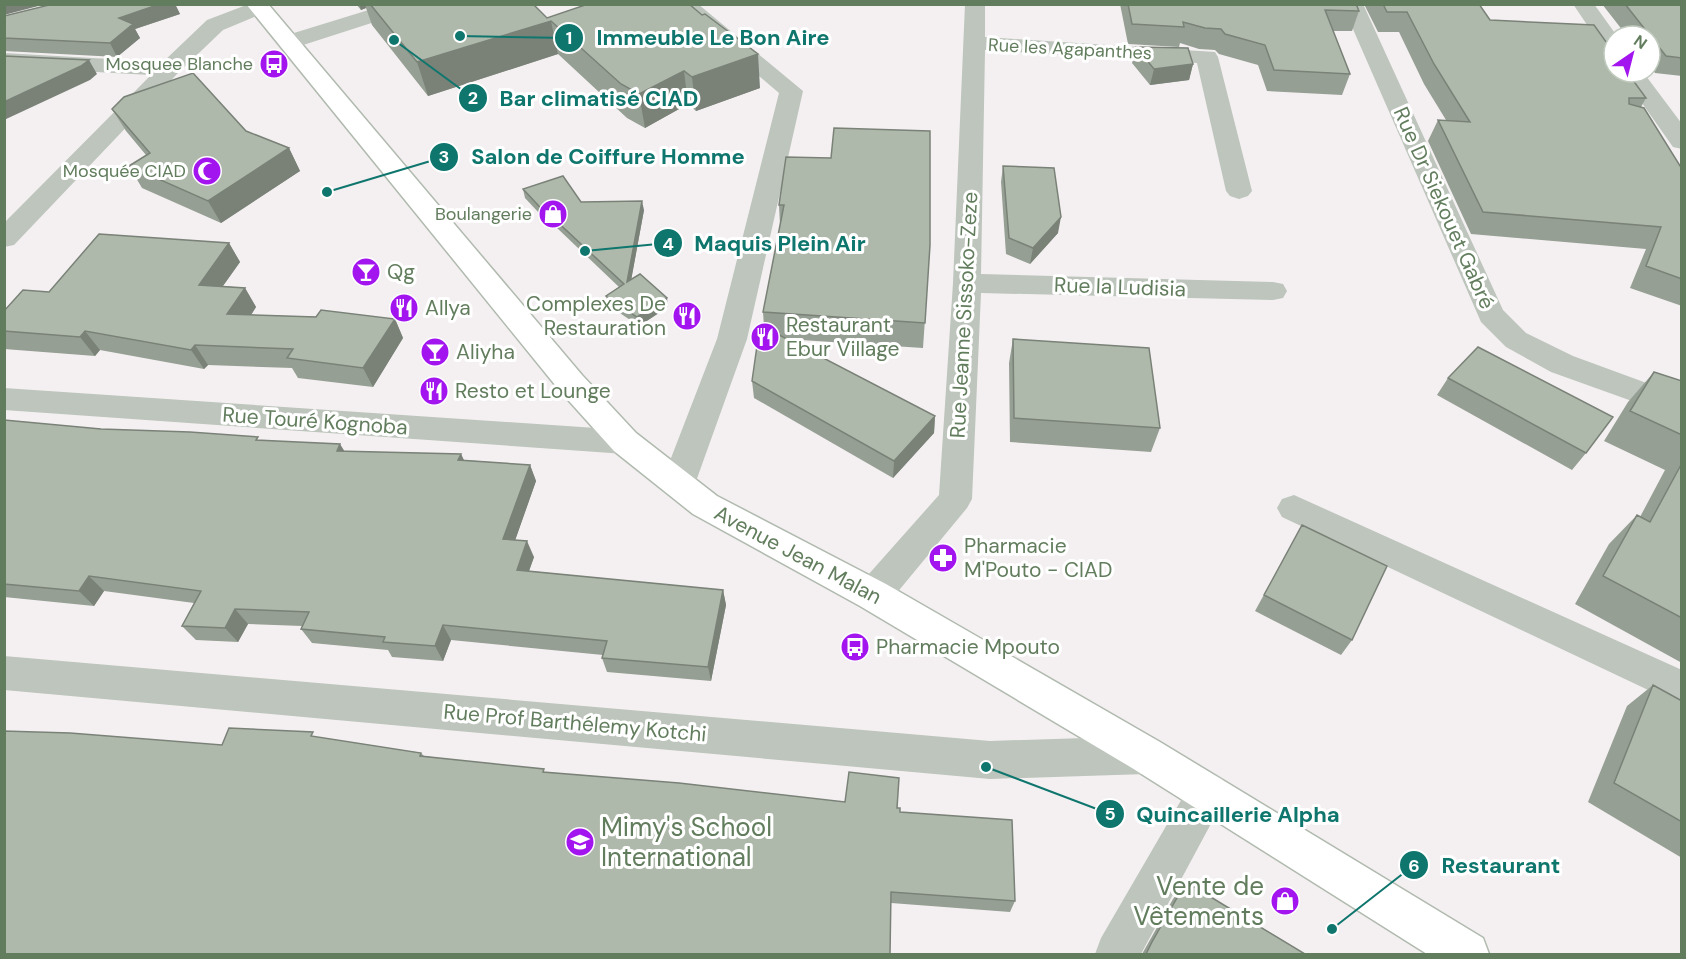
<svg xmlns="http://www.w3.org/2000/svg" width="1686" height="959" font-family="'DM Sans',sans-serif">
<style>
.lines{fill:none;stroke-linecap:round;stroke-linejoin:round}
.secondary-casing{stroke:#b0baae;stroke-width:3}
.minor{fill:#bdc5bc;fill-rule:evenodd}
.secondary{fill:#fff;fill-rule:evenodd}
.wall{fill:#969f93}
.shaded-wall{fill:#7a8278}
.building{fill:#afb9ab;stroke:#7a8278;stroke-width:1.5}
.labels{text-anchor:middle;stroke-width:6;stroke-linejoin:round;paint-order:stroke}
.far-street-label{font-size:18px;fill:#627d5d;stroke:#fff}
.far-poi-label{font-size:18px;fill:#627d5d;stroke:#fff;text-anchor:end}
.street-label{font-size:21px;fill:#627d5d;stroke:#fff}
.poi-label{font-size:21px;fill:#627d5d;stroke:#fff;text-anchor:start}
.near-poi-label{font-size:26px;fill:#627d5d;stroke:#fff;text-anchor:start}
.leader{fill:none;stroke:#0f766e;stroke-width:2}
.callout-dot{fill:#0f766e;stroke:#fff;stroke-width:2}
.mark-label{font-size:18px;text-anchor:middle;font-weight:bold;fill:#fff}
.callout-label{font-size:22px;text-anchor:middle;font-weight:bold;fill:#0f766e;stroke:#fff;stroke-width:6;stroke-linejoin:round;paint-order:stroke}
</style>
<rect width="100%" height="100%" fill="#f4f0f2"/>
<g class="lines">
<g class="secondary-casing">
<path id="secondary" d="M246,4H268L582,375L636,433L717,496L886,584L1160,742L1483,938L1489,954H1427L1132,768L860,606L693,514L614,451L560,391Z"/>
</g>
<path class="minor" d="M249,4H267L270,8L266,12L223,30L177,74L14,245L4,247V223L151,75L4,67V53L163,62L207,20Z
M388,4H421L418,8L297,47L289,49L281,47L278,42L281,37Z
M674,4H698L803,91L747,339L695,484L690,493L678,497L666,493L661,484L717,339L779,93Z
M965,4H985V37L1215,52L1218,57L1252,191L1248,196L1239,199L1230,196L1226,191L1197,63L985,50L981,274L1273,282L1283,284L1287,291L1283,298L1273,300L981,293L972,499L967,508L886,606L873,610L860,606L855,595L860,584L939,495L953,283Z
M1342,4H1363L1503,310L1526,333L1573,356L1682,396V419L1551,372L1506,347L1481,322Z
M1573,4H1594L1617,36H1614V55L1606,53Z
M1620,72H1643L1682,124V149L1673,147Z
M4,388L625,430L636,433L641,442L636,451L625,454L4,410Z
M1294,495L1682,670V706L1282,517L1277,508L1282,499Z
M4,656L990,741L1146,736L1160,742L1166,755L1160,768L1146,774L990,779L4,690Z
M1208,772L1222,778L1228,792L1141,954H1095L1101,938L1194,778Z"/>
<use href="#secondary" class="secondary"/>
</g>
<path class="wall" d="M53,4H175L180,14L135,29L140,38L117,57L4,51V16Z
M356,4H533L547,18L760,88L696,111L688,104L645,128L627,118L558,54L428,96L372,25L366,8L361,10Z
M1120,4H1356L1359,11L1352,31H1333L1350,74L1342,95L1267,91L1258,65L1219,54L1215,50L1199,49L1180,43L1179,47L1128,44Z
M1364,4H1479L1490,20L1646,98L1641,107L1682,169V306L1630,288L1646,249L1471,234L1428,141L1438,120H1446L1424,84L1399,32H1378Z
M1602,4H1682V76L1655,73L1650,66V36H1627Z
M1136,47L1193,64L1189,80L1150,85L1132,63Z
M112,109L246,131L289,148L300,171L221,223L142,188L129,166L146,155L126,131Z
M786,157L930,245L923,348L786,339L935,416L934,433L893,478L754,398L752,381L764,327L763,312L780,225L779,205Z
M1003,166L1058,233L1030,264L1006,254L1001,182Z
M523,189L581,202L644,210L631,280L668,307L639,326L608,305L606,296L619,287L556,227L553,228L525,198Z
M229,243L240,262L223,286L245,288L256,307L251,315L395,319L403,338L373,387L298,378L292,368L208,365L204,369L100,350L95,356L4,349V311L49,292Z
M1013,339L1160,428L1151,452L1010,442L1009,363Z
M1654,372L1682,381V663L1575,604L1609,544L1637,515L1640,517L1665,470L1604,441L1628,402Z
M1448,378L1586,453L1572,470L1437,395Z
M4,420L101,429L259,440L344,451L461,454L464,460L530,465L536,481L515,540L534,557L529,571L723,590L726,605L711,681L607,672L602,658L603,655L451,640L443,661L392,657L388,650L312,643L301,629L302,626L248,624L238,642L196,640L182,626L194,603L104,591L94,606L4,597Z
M1302,525L1352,640L1341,655L1255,611Z
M1653,685L1682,701V858L1588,802L1627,706Z
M318,737L421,753L424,756L546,772L897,808L900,812L1015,901L1010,912L891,903L222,745Z
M1186,882L1305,954H1142L1173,899Z"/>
<path class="shaded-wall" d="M4,4H46L4,15Z
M160,4H175L180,14L135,29L140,38L117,57L110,43L119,18Z
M359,4H365L366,8L361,10Z
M551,21L558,54L428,96L417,62Z
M758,54L760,88L696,111L692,77Z
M89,60L97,74L90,80L4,120V102Z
M1193,64L1189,80L1150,85L1154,69Z
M684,71L688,104L645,128L639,94Z
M289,148L300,171L221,223L208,201Z
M642,201L644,210L629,292L627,282Z
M1061,217L1058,233L1030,264L1033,248Z
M553,218L556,227L553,228L551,219Z
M229,243L240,262L210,304L199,285Z
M245,288L256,307L239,334L227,314Z
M667,298L668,307L639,326L637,317Z
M395,319L403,338L373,387L363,368Z
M85,331L100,350L95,356L80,337Z
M195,345L208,365L204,369L191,350Z
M935,416L934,433L893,478L894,461Z
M340,444L350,460L337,451Z
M461,454L468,470L458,460Z
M530,465L536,481L510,555L503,539Z
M527,541L534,557L524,585L517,570Z
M89,576L104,591L94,606L79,591Z
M723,590L726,605L711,681L708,667Z
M235,609L248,624L238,642L225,628Z
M443,625L451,640L443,661L435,646Z"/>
<path class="building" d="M53,4H160L119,18L133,24L110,43L4,38V16Z
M370,4H533L547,18L588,4H689L702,15L705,14L758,54L692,77L684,71L639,94L621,84L551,21L417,62Z
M1128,4H1356L1359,11L1325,10L1350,74L1274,70L1265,45L1225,34L1221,29L1205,28L1183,22L1184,27L1132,24Z
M1383,4H1479L1490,20L1594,25L1614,53V72H1627L1646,98H1629V104L1644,108L1682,169V279L1646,266L1661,227L1483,212L1438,120L1470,122L1434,64L1407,12H1387Z
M1625,4H1682V58L1666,56Z
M1136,47L1188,48L1193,64L1154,69Z
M4,56L89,60L81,66L4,102Z
M193,73L246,131L289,148L208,201L129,166L150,153L112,109L124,97Z
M834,128L930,131V245L925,323L763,312L784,205H779L786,157L831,158Z
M1003,166L1054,168L1061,217L1033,248L1009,238Z
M563,176L581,202L642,201L627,282L640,274L667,298L637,317L606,296L624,284L553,218L551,219L523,189Z
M99,234L229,243L199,285L245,288L227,314L316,317L321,310L395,319L363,368L287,358L293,349L195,345L191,350L85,331L80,337L4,331V311L23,290L49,292Z
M760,325L935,416L894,461L752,381Z
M1013,339L1149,348L1160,428L1014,418Z
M1478,347L1613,417L1586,453L1448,378Z
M1654,372L1682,381V435L1630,411Z
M4,420L101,429L190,432L258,437L256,440L340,444L337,451L461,454L458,460L530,465L503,539L527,541L517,570L723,590L708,667L602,658L607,641L443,625L435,646L383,642L385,637L301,629L309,612L235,609L225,628L182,626L201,591L89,576L79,591L4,584Z
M1682,463V618L1603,576L1637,515L1650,522Z
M1302,525L1387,566L1352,640L1264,595Z
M1653,685L1682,701V822L1614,783Z
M229,728L313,732L311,736L421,753L420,756L544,769L543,772L679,783L845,802L849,772L899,778L897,808H900V812L1012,820L1015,901L891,892L890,954H4V731L70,733L222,745Z
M1186,882L1305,954H1146L1152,942Z"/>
<defs>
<g id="bus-disc" transform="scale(1.5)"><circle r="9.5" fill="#a315ef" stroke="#fff"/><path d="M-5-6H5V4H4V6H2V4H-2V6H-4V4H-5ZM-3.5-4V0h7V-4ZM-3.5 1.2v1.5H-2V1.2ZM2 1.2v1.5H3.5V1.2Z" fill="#fff"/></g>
<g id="mosque-disc" transform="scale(1.5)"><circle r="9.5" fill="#a315ef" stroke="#fff"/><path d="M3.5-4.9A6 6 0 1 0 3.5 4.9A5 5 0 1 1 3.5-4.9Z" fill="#fff"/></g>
<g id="shop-disc" transform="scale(1.5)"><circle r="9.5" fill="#a315ef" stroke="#fff"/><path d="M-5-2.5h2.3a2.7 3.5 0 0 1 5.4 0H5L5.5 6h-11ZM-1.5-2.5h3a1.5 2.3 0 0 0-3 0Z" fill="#fff"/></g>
<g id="bar-disc" transform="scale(1.5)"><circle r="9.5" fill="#a315ef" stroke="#fff"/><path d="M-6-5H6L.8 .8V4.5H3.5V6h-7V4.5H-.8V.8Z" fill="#fff"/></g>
<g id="restaurant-disc" transform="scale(1.5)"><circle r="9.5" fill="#a315ef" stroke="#fff"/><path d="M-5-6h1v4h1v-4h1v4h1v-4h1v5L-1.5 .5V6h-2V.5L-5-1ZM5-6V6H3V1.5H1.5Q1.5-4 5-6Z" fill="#fff"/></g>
<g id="pharmacy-disc" transform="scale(1.5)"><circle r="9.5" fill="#a315ef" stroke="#fff"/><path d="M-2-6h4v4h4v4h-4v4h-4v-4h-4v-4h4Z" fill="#fff"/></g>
<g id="school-disc" transform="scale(1.5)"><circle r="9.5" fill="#a315ef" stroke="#fff"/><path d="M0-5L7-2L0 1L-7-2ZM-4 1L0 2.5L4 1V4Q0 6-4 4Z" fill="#fff"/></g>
</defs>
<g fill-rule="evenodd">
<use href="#bus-disc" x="274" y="64"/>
<use href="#mosque-disc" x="207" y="171"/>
<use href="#shop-disc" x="553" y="214"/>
<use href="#bar-disc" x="366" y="272"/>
<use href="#restaurant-disc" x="404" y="308"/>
<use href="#restaurant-disc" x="687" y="316"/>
<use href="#restaurant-disc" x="765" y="337"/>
<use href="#bar-disc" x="435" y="352"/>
<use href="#restaurant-disc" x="434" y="391"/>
<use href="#pharmacy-disc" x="943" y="558"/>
<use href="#bus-disc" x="855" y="647"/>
<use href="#school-disc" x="580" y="842"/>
<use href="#shop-disc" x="1285" y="901"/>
</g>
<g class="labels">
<g class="far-street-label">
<text transform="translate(1070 49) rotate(3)" y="6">Rue les Agapanthes</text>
</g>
<g class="far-poi-label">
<text x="253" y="70">Mosquee Blanche</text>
<text x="186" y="177">Mosquée CIAD</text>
<text x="532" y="220">Boulangerie</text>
</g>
<g class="street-label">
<text transform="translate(1444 208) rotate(66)" y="7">Rue Dr Siekouet Gabré</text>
<text transform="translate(1120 287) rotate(2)" y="7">Rue la Ludisia</text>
<text transform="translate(964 315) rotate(-87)" y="7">Rue Jeanne Sissoko-Zeze</text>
<text transform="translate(315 421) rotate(4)" y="7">Rue Touré Kognoba</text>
<text transform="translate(798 555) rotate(28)" y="7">Avenue Jean Malan</text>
<text transform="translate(575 723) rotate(5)" y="7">Rue Prof Barthélemy Kotchi</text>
</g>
<g class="poi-label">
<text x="387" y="279">Qg</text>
<text x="666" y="311" text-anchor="end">Complexes De<tspan x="666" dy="24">Restauration</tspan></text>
<text x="425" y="315">Allya</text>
<text x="786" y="332">Restaurant<tspan x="786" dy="24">Ebur Village</tspan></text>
<text x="456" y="359">Aliyha</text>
<text x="455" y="398">Resto et Lounge</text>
<text x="964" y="553">Pharmacie<tspan x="964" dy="24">M'Pouto - CIAD</tspan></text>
<text x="876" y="654">Pharmacie Mpouto</text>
</g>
<g class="near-poi-label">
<text x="601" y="836">Mimy's School<tspan x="601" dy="30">International</tspan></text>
<text x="1264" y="895" text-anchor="end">Vente de<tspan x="1264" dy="30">Vêtements</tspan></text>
</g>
</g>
<path class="leader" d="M460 36L569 38M394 40L473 98M327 192L444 157M585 251L668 243M986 767L1110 814M1332 929L1414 865"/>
<g class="callout-dot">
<circle cx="460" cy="36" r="6"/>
<circle cx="394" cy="40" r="6"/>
<circle cx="327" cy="192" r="6"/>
<circle cx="585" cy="251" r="6"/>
<circle cx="986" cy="767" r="6"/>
<circle cx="1332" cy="929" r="6"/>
<circle cx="569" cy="38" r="15"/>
<circle cx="473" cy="98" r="15"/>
<circle cx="444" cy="157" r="15"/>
<circle cx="668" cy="243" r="15"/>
<circle cx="1110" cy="814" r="15"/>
<circle cx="1414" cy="865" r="15"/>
</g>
<g class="mark-label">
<text x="569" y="44">1</text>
<text x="473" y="104">2</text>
<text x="444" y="163">3</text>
<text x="668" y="250">4</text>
<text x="1110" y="820">5</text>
<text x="1414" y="872">6</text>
</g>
<g class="callout-label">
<text x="713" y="45">Immeuble Le Bon Aire</text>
<text x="599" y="106">Bar climatisé CIAD</text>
<text x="608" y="164">Salon de Coiffure Homme</text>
<text x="780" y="251">Maquis Plein Air</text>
<text x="1238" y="822">Quincaillerie Alpha</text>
<text x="1501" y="873">Restaurant</text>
</g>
<rect width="1686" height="959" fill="none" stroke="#627d5d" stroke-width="12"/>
<g transform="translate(1632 54) rotate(35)"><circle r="28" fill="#ffffff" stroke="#c0cbbe" stroke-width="1.5"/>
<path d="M0-4.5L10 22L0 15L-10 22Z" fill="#a315ef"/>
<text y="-9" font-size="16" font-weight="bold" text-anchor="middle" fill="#627d5d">N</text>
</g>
</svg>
